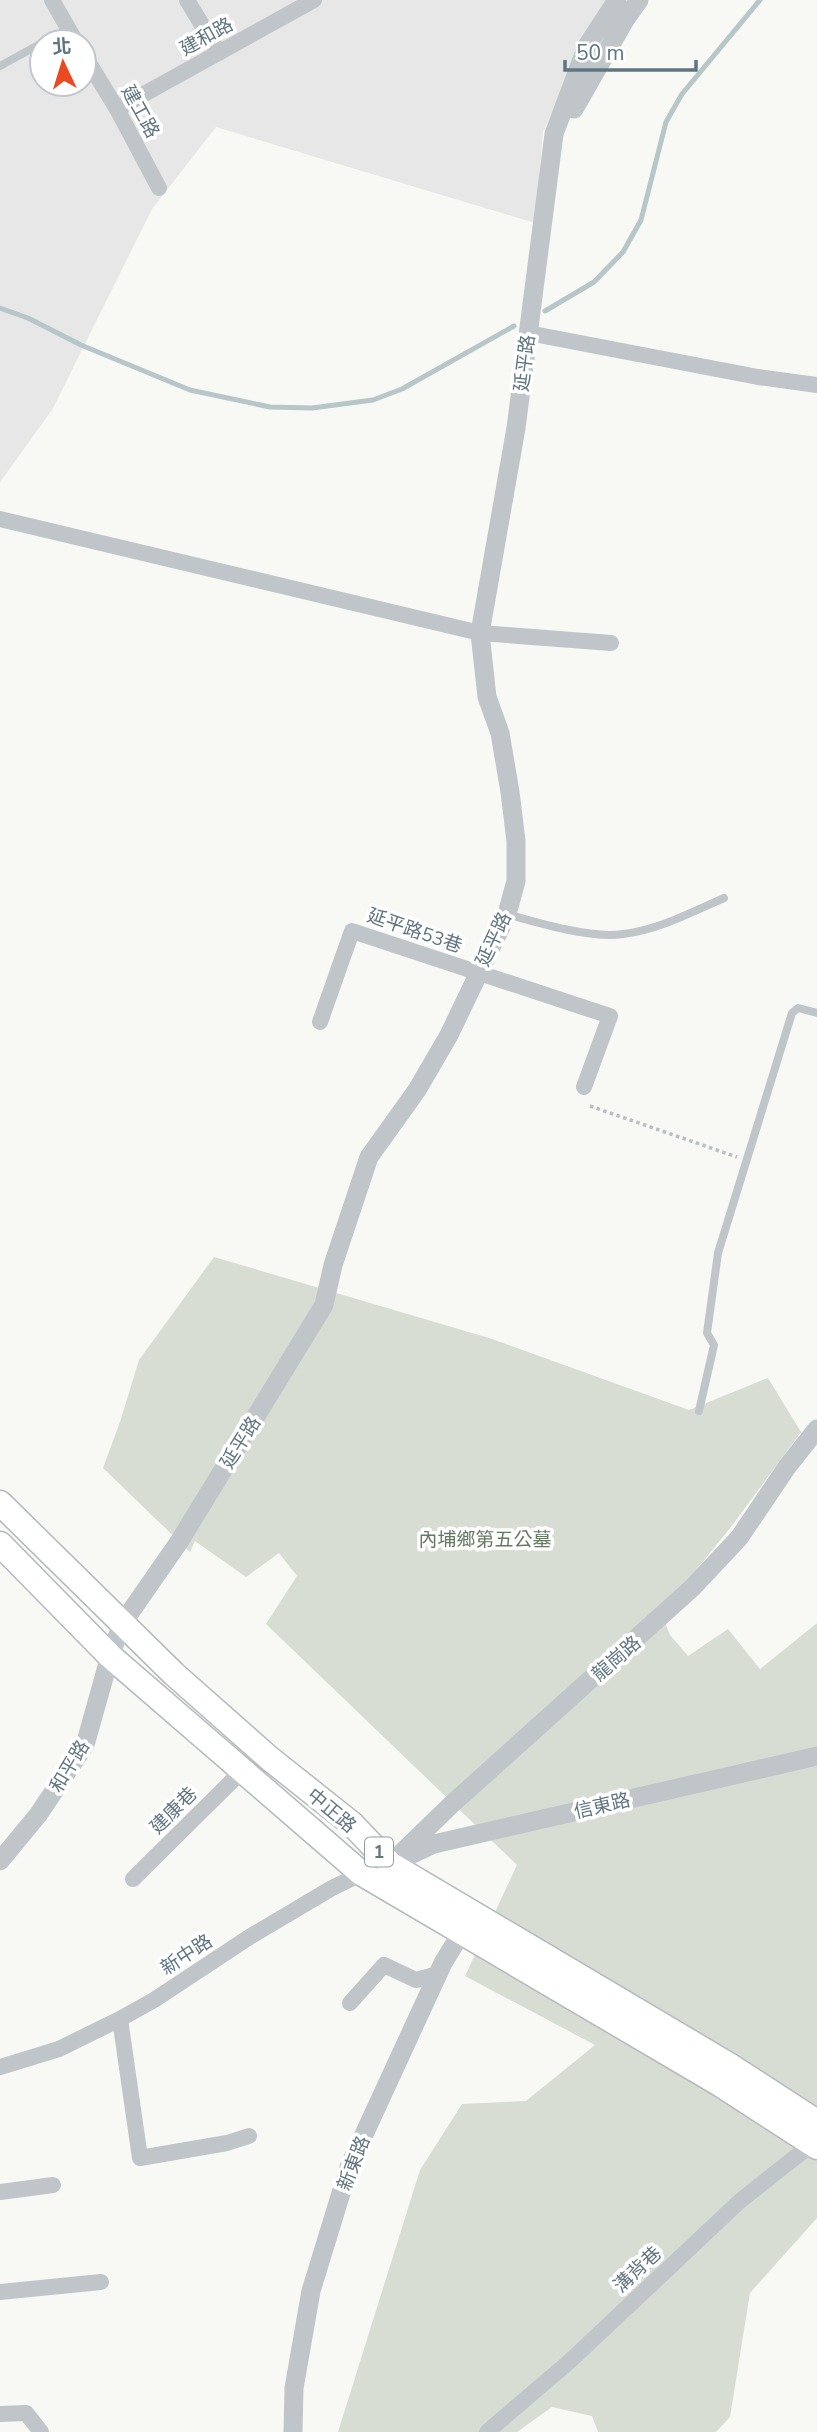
<svg xmlns="http://www.w3.org/2000/svg" width="817" height="2432" font-family="'Nunito Sans','Noto Sans TC',sans-serif">
<style>
.built{fill:#e6e7e6;fill-rule:evenodd}
.green{fill:#d8ddd4}
.lines{fill:none;stroke-linecap:round;stroke-linejoin:round}
.stream{stroke:#b7c6c9;stroke-width:5}
.primary-casing{stroke:#b3b9bd;stroke-width:27}
.path{stroke:#babec0;stroke-width:3.5;stroke-dasharray:3.5 3.5;stroke-linecap:butt}
.service{stroke:#c0c5c9;stroke-width:8}
.minor{stroke:#c0c5c9;stroke-width:16}
.tertiary{stroke:#c0c5c9;stroke-width:19}
.primary{stroke:#fff;stroke-width:24}
.labels{text-anchor:middle;stroke-width:7;stroke-linejoin:round;paint-order:stroke}
.shield{fill:#fff;stroke:#909ea7;stroke-width:2}
.shield-label{font-size:18px;font-weight:bold;fill:#617581}
.street-label{font-size:19px;fill:#617581;stroke:#fff}
.park-label{font-size:19px;fill:#667961;stroke:#fff}
</style>
<rect width="100%" height="100%" fill="#f8f8f5"/>
<path class="built" d="M0,0H606L543,132L535,223L216,127L152,209L52,410L0,482ZM42,42H84V84H42Z"/>
<path class="green" d="M214,1257L489,1338L689,1410L768,1378L801,1432L731,1527L661,1613L670,1635L688,1656L728,1629L760,1669L817,1623V2218L750,2293L730,2417L716,2432H598L592,2416L552,2407L517,2432H338L420,2170L462,2104L526,2101L595,2045L465,1976L517,1865L266,1624L297,1576L279,1553L246,1577L195,1541L190,1552L103,1468L120,1422L139,1360Z"/>
<g class="lines">
<path class="stream" d="M0,308L28,318L81,345L190,390L270,407L312,408L373,400L402,389L514,326
M545,311L594,282L623,252L641,220L666,122L682,94L760,0"/>
<g class="primary-casing">
<path id="primary" d="M0,1503L174,1674L269,1758L352,1824L390,1864L729,2065L817,2122
M0,1544L110,1656L361,1873L718,2083L817,2147"/>
</g>
<path class="path" d="M590,1106L737,1157"/>
<path class="service" d="M44,42L68,29
M0,66L42,43
M507,914C538,923 592,939 623,934C658,930 692,912 724,898
M699,1411L714,1345L707,1333L718,1253L792,1013L798,1008L817,1013"/>
<path class="minor" d="M52,0L76,42
M187,0L219,53
M84,55L117,109L159,188
M117,109L314,0
M528,333L758,377L817,385
M0,519L480,633L611,643
M320,1022L352,931L610,1016L584,1087
M133,1879L242,1771
M350,2003L384,1965L416,1980L438,1974
M120,2019L140,2158L227,2143L249,2136
M0,2067L59,2049L120,2019L154,2000L251,1936L332,1888L367,1871
M0,2192L53,2185
M0,2292L101,2282
M0,2414L26,2413L41,2432
M487,2432L570,2361L740,2201L817,2140"/>
<path class="tertiary" d="M574,109L625,20L639,0
M404,1858L434,1844L817,1756
M0,1861L38,1815L85,1745L110,1656L122,1624L179,1542L324,1305L333,1265L369,1157L417,1090L449,1035L507,914L516,881V841L510,792L500,733L487,697L480,633L516,428L554,134L587,46L617,0
M390,1864L452,1804L692,1588L739,1538L787,1467L817,1429
M293,2432L294,2388L311,2291L349,2167L443,1963L468,1922"/>
<use href="#primary" class="primary"/>
</g>
<g class="labels">
<rect class="shield" x="365" y="1837.5" width="28" height="29" rx="5"/>
<g class="shield-label">
<text x="379" y="1858">1</text>
</g>
<g class="street-label">
<text transform="translate(206 36) rotate(-29)" y="7">建和路</text>
<text transform="translate(141 111) rotate(61)" y="7">建工路</text>
<text transform="translate(524 363) rotate(-83)" y="7">延平路</text>
<text transform="translate(415 930) rotate(19)" y="7">延平路53巷</text>
<text transform="translate(493 939) rotate(-65)" y="7">延平路</text>
<text transform="translate(240 1442) rotate(-58)" y="7">延平路</text>
<text transform="translate(616 1658) rotate(-41)" y="7">龍崗路</text>
<text transform="translate(69 1766) rotate(-59)" y="7">和平路</text>
<text transform="translate(602 1805) rotate(-13)" y="7">信東路</text>
<text transform="translate(173 1810) rotate(-45)" y="7">建康巷</text>
<text transform="translate(332 1810) rotate(40)" y="7">中正路</text>
<text transform="translate(186 1954) rotate(-33)" y="7">新中路</text>
<text transform="translate(353 2163) rotate(-69)" y="7">新東路</text>
<text transform="translate(637 2269) rotate(-43)" y="7">溝背巷</text>
</g>
<g class="park-label">
<text x="485" y="1546">內埔鄉第五公墓</text>
</g>
</g>
<g transform="translate(63 63) rotate(356)"><circle r="33" fill="#ffffff" stroke="#c0c8cd" stroke-width="2"/>
<path d="M0-5L12 26L0 18L-12 26Z" fill="#ec4921"/>
<text y="-10" font-size="19" font-weight="bold" text-anchor="middle" fill="#617581">北</text>
</g>
<path d="M565 60v10h131v-10" fill="none" stroke="#617581" stroke-width="3.5"/>
<text x="576" y="60" font-size="21" fill="#617581" stroke="#ffffff" stroke-width="5" paint-order="stroke">50 m</text>
</svg>
